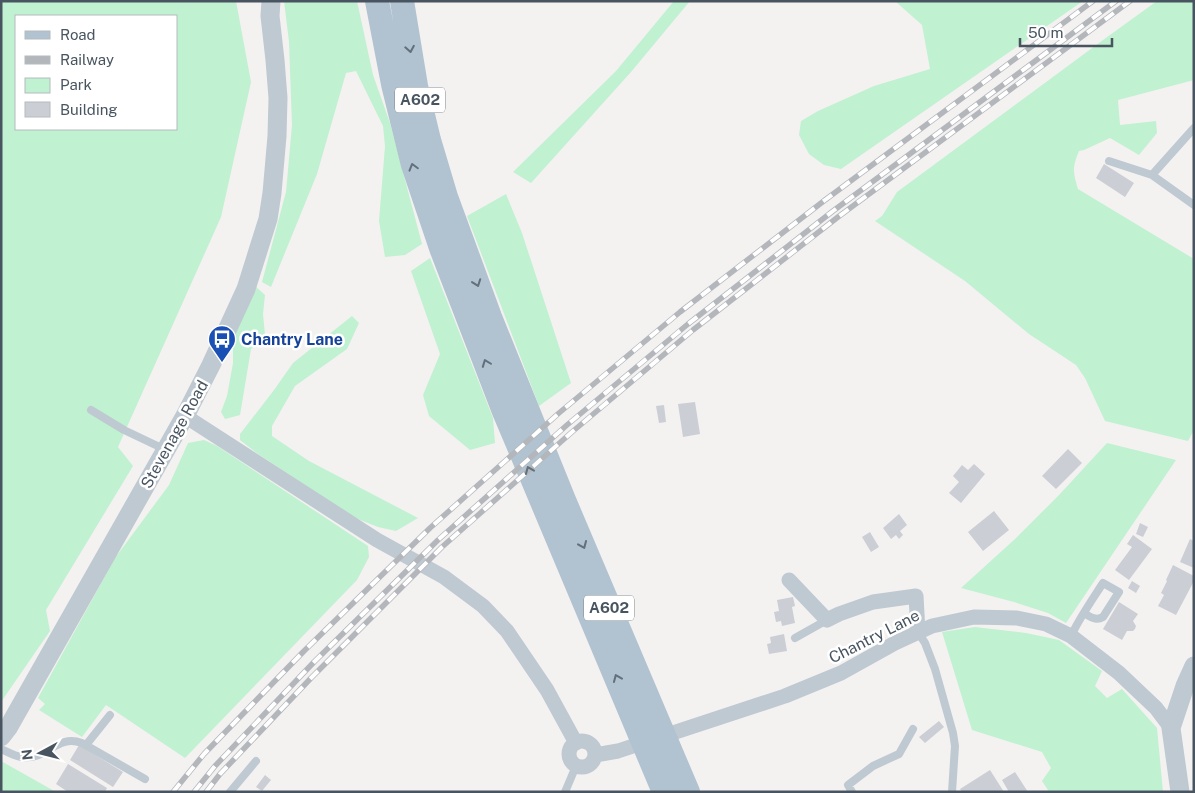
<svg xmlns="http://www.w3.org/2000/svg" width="1195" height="793" font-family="'Public Sans',sans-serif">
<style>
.green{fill:#c0f1d1;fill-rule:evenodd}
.building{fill:#cbced4}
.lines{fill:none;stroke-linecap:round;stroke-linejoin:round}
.service{stroke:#bfc9d1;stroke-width:8}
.minor{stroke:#bfc9d1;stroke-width:15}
.tertiary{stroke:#bfc9d1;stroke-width:19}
.primary{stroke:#b1c2d0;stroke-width:24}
.rail-casing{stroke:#b3b7bc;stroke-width:5.5}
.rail{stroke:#fff;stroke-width:4;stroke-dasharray:11;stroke-linecap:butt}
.oneway{stroke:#62707c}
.labels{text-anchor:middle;stroke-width:5;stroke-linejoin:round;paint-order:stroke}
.shield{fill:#fff;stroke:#7f8890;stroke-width:1}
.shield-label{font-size:15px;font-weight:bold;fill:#485560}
.transit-label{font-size:16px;font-weight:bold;fill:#164399;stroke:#fff;text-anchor:start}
.street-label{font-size:16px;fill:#485560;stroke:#fff}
</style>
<rect width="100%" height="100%" fill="#f4f1f1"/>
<path class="green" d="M1,1H236L251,82L221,217L118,447L133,466L46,610L50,631L1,702ZM16,16H176V129H16Z
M284,1H357L373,75L390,123L422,244L405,255L385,257L379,221L385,146L383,126L356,71L346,73L317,174L271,287L262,282L286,192L292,125L289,42Z
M674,1H690L631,72L531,183L513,172L616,71Z
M895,1H1083L841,169L824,165L809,154L799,135L801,121L818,111L874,86L930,69L922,25Z
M1157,1H1194V80L1118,100L1120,125L1156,121L1157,133L1139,155L1110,138L1084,150L1079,151C1072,168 1073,172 1078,189L1194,259V430L1188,441L1105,421L1085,378L1076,365L1029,334L965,281L875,221L882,216L897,192L1103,40Z
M506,194L522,233L571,383L539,406L467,216Z
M430,258L493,418L495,443L470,450L429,416L423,395L440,354L411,271Z
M254,285L265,295L263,314L265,335L251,349L240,415L225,419L221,412L227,396L233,363V341Z
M352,316L359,323L347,349L295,386L272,426V436L309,461L418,518L396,531L378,527L353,517L258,454L240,440V434L274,390L293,363Z
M204,440L217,446L368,546L369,557L357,580L185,758L106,705L82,737L39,710L45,704L38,698L115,558L169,485L188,443Z
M1107,443L1176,460L1066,623L1048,613L1014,602L961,588L1015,539L1059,495Z
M975,627L1026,633L1059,640L1102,671L1095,686L1107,698L1122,689L1157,728L1163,792H1047L1048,790L1042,781L1051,768L1042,752L972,730L942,632Z
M1,761L56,792H1Z"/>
<path class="building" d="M1104,164L1134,183L1125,197L1096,178Z
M695,402L700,434L683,437L678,404Z
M664,405L666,422L659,423L656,406Z
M1068,449L1082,463L1056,489L1042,476Z
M974,464L985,474L961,503L949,493L959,482L953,476L962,465L968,470Z
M994,511L1009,530L983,551L968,532Z
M899,514L907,525L900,531L903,535L899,539L896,535L891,539L883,528Z
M1140,523L1148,527L1143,537L1136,534Z
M870,532L879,547L871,552L862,537Z
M1133,535L1152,549L1129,580L1115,570L1132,547L1127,544Z
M1190,539L1194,541V568L1180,562Z
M1173,565L1194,576V581L1176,615L1158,606L1164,595L1161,593L1167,581L1166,580Z
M1132,581L1140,586L1136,593L1128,588Z
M793,597L795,606L792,607L795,623L782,626L781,621L776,622L774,612L779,611L777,600Z
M1119,602L1138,614L1133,621L1136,626L1135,629L1133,631H1127L1122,640L1103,629Z
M784,634L787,651L769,654L767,644L771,643L770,637Z
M939,721L944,727L925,743L919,737Z
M79,745L123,772L113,787L70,760Z
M68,764L107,788L105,792H68L56,784Z
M990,770L1004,792H962L960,789Z
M1015,772L1028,792H1009L1002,780Z
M265,775L271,780L262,791L256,787Z"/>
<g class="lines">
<path class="service" d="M1109,161L1152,175L1194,205
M1152,175L1194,128
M91,410L124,430L166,450
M918,632L925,643L935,669L953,733L955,746L952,792
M1071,636C1080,617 1092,600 1103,583L1119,592L1103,617C1096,621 1090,617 1084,613
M795,638L827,620
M86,745L110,715
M1,749C8,752 15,757 23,757C48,760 56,734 82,743L145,779
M230,792L256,761
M565,792L576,766
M852,792L848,785L873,766L899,754L913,729"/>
<path class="minor" d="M185,416L377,540L444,577L483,606L507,631L547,690L576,743
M789,580L827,620L839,614L873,602L916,596L918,632
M569 754a13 13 0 1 1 26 0a13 13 0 1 1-26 0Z
M595,755L618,751L785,696L841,673L895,643L932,626L974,617L1017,618L1046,624L1071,636L1119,673L1156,708L1171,728"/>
<path class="tertiary" d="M1,737L8,728L185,416L211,365L246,289L268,219L272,193L277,136L278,98L275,60L270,16L271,1
M1180,792L1171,728L1185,686L1194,666"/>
<path class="primary" d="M377,1L393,84L413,165L441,248L503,409L664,792
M402,1L416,86L429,140L446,197L490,317L564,500L688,792"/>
<g class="rail-casing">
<path id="rail" d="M173,792L204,754L304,651L430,528L559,413L680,312L825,200L1093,1
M194,792L215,766L314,662L438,540L567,425L688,324L833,211L1116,1
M206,792L220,774L311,678L442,547L572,432L693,330L838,217L1130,1"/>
</g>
<use href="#rail" class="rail"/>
</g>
<defs><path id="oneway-chevron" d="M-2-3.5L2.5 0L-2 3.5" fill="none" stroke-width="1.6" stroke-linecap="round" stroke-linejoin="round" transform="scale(1.25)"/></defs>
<g class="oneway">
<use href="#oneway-chevron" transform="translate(410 49) rotate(80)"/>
<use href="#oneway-chevron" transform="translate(413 167) rotate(-106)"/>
<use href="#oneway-chevron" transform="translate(477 283) rotate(70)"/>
<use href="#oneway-chevron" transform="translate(486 363) rotate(-111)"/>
<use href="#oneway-chevron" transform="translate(529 470) rotate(-113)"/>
<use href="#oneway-chevron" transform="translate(583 545) rotate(67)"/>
<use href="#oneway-chevron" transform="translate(617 678) rotate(-113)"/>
</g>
<defs>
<g id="bus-pin" transform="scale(1.4375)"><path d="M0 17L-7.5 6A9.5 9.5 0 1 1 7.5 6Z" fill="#1a4fb4" stroke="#fff"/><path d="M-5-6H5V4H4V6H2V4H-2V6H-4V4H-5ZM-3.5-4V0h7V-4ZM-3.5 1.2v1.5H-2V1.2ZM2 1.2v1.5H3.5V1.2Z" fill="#fff"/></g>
</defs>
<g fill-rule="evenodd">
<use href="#bus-pin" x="222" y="339"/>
</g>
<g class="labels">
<g class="shield">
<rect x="395" y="87.5" width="50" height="25" rx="4"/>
<rect x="584" y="595.5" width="50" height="25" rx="4"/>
</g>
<g class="shield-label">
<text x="420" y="105">A602</text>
<text x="609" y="613">A602</text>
</g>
<g class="transit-label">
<text x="241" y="345">Chantry Lane</text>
</g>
<g class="street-label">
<text transform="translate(174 434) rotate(-61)" y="6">Stevenage Road</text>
<text transform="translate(874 636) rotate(-27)" y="6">Chantry Lane</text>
</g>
</g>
<rect width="1195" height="793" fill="none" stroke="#485560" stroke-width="5"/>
<rect x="15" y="15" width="162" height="115" fill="#ffffff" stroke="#b6bbbf"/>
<rect x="25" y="31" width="25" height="8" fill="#b1c2d0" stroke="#b6bbbf"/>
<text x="60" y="40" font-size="15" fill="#485560">Road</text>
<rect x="25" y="56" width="25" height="8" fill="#b3b7bc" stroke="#b6bbbf"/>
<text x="60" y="65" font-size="15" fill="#485560">Railway</text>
<rect x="25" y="78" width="25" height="15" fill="#c0f1d1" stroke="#b6bbbf"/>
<text x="60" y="90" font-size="15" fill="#485560">Park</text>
<rect x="25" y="102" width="25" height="15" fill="#cbced4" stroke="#b6bbbf"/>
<text x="60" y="115" font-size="15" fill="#485560">Building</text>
<g transform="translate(40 753) rotate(263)" stroke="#ffffff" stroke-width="4" paint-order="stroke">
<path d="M0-4L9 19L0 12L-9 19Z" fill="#485560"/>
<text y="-8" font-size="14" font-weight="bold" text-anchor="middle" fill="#485560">N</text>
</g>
<path d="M1020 38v8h92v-8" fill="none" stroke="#485560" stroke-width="2.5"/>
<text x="1028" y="38" font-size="15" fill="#485560" stroke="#ffffff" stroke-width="4" paint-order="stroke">50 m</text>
</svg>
